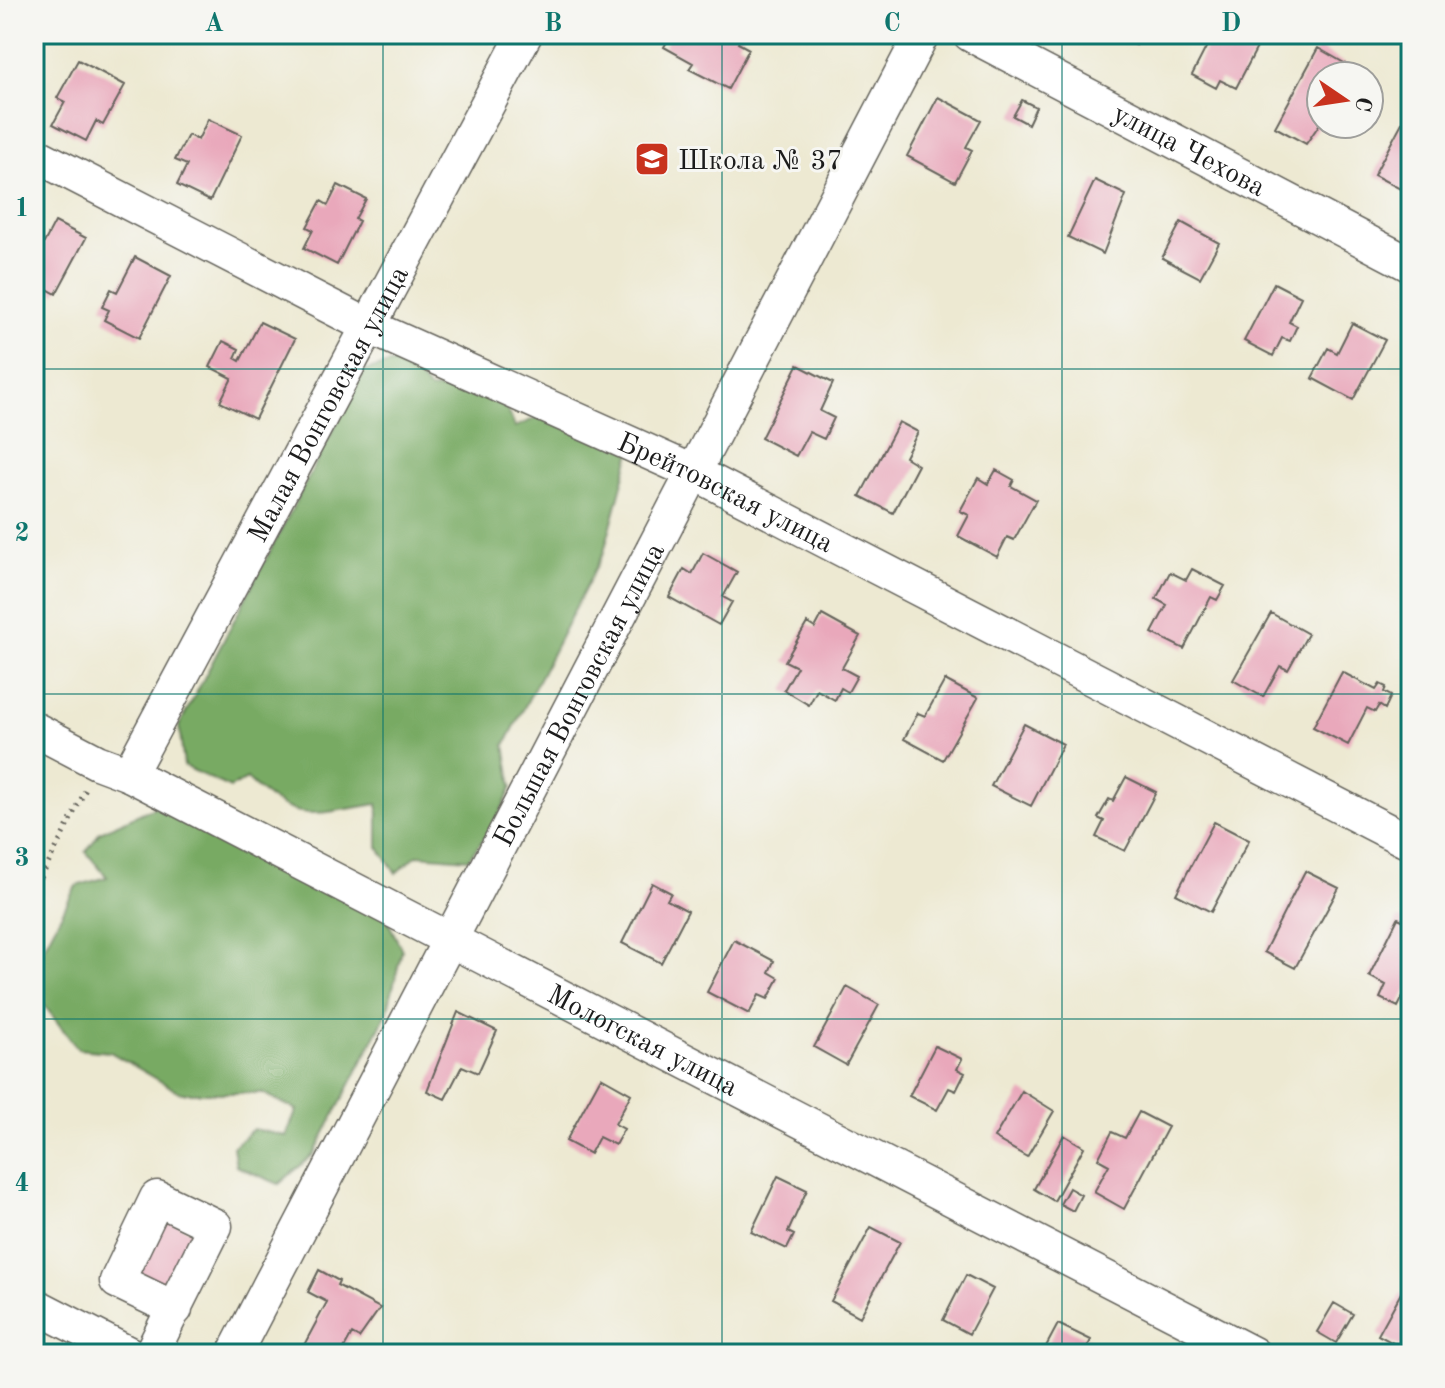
<svg xmlns="http://www.w3.org/2000/svg" width="1445" height="1388" font-family="'Old Standard TT',serif">
<style>
.forest{fill:#78aa64;stroke:#4a6340;stroke-width:2}
.building{fill:#e9a8bb}
.lines{fill:none;stroke-linecap:round;stroke-linejoin:round}
.minor-casing{stroke:#65645c;stroke-width:37}
.path{stroke:#65645c;stroke-width:5;stroke-dasharray:2 6;stroke-linecap:butt}
.minor{stroke:#fff;stroke-width:34}
.grid{fill:none;stroke:#0f766e;stroke-width:2;stroke-opacity:0.55}
.labels{text-anchor:middle;stroke-width:6;stroke-linejoin:round;paint-order:stroke}
.street-label{font-size:28px;fill:#1c1c1c;stroke:#f6f6f2}
.poi-label{font-size:28px;fill:#1c1c1c;stroke:#f6f6f2;text-anchor:start}
.neatline{fill:none;stroke:#0f766e;stroke-width:3}
.grid-label{font-size:26px;text-anchor:middle;font-weight:bold;fill:#0f766e}
</style>
<rect width="100%" height="100%" fill="#f6f6f2"/>
<filter id="ink" filterUnits="userSpaceOnUse"><feTurbulence type="fractalNoise" baseFrequency=".0125" numOctaves="2"/><feDisplacementMap in="SourceGraphic" scale="16" xChannelSelector="R" yChannelSelector="G"/><feConvolveMatrix kernelMatrix="1 2 1 2 8 2 1 2 1" color-interpolation-filters="sRGB"/></filter>
<filter id="wash" filterUnits="userSpaceOnUse"><feTurbulence type="fractalNoise" baseFrequency=".006" numOctaves="4" result="noise"/><feDisplacementMap in="SourceGraphic" scale="32" xChannelSelector="R" yChannelSelector="G"/><feGaussianBlur stdDeviation="1.8" result="paint"/><feColorMatrix in="noise" values="0 0 0 0 0 0 0 0 0 0 0 0 0 0 0 0 0 1.4 0 .05"/><feComposite in="paint" operator="in"/></filter>
<g filter="url(#wash)">
<rect width="100%" height="100%" fill="#ede9d2"/>
<path class="forest" d="M404,360L429,389L499,392L515,427L546,414L631,451L604,552L505,745L512,787L494,826L468,859L417,855L396,873L378,847V804C316,813 296,827 247,779L230,788L184,766L179,726L364,371Z
M163,803L384,913L402,950L387,1013L314,1154L279,1184L236,1166L233,1147L253,1129L286,1136L297,1110L262,1093H181L110,1052L78,1049L34,992V966L76,886L107,877L86,852L100,832Z"/>
<g id="blocks">
<path class="building" d="M671,34H743L738,43L749,49L728,89L689,69L693,63L664,47Z
M1114,34H1142L1136,45Z
M1213,34L1234,45L1240,34H1264L1236,88L1220,80L1216,88L1192,75Z
M1318,48L1351,67L1349,72L1355,76H1321V122L1306,144L1275,127Z
M78,60L125,85L103,125L96,121L86,141L53,124L65,102L57,98Z
M938,97L981,120L966,147L972,150L955,182L907,156Z
M1022,100L1036,107L1028,124L1013,116Z
M1405,117L1411,120V178L1404,191L1374,175Z
M208,119L242,135L210,201L177,185L187,165L175,160L188,135L198,140Z
M1095,180L1126,195L1103,254L1068,237Z
M338,185L366,199L355,219L359,221L337,265L304,248L313,230L307,227L321,201L328,205Z
M55,222L86,238L56,294L34,282V262Z
M1181,222L1219,243L1200,278L1162,258Z
M135,257L171,276L139,338L104,320L109,310L102,307L111,289L117,292Z
M1274,283L1301,297L1289,322L1297,326L1290,341L1282,338L1273,356L1244,341Z
M260,322L295,339L255,419L220,402L232,378L210,367L223,341L239,349L235,358L240,361Z
M1352,323L1385,340L1353,400L1312,378L1328,348L1337,353Z
M798,365L833,383L820,411L834,418L824,439L809,432L796,456L761,438Z
M899,422L918,432L905,457L918,465L893,513L860,496Z
M996,470L1014,480L1011,486L1036,500L1014,540L1007,537L997,557L958,536L969,515L960,511L978,478L988,484Z
M703,553L737,572L723,597L732,602L719,625L669,597L684,569L692,574Z
M1192,569L1225,586L1217,600L1211,597L1184,649L1152,633L1167,605L1156,599L1170,572L1186,580Z
M1271,613L1308,634L1288,670L1280,666L1263,697L1233,680Z
M822,615L860,636L842,668L857,676L848,692L841,688L835,700L817,690L809,705L784,690L797,667L785,661L807,623L815,628Z
M1342,672L1376,690L1380,684L1386,687L1384,692L1391,696L1385,709L1379,705L1375,712L1367,708L1348,745L1313,727Z
M945,680L978,698L943,760L904,739L918,713L925,716Z
M1024,724L1063,744L1031,806L991,786Z
M1126,777L1156,792L1125,851L1096,837L1104,821L1098,818L1109,799L1113,801Z
M1214,822L1249,840L1211,912L1176,894Z
M1305,871L1339,888L1295,968L1264,952Z
M652,883L671,893L667,900L688,911L661,963L622,943Z
M1398,918L1411,924V981L1398,1007L1380,998L1386,985L1369,976Z
M734,940L774,961L769,972L779,978L768,999L759,995L749,1014L707,992Z
M847,987L879,1005L846,1065L814,1047Z
M458,1012L497,1031L478,1073L462,1066L445,1099L427,1091Z
M935,1046L962,1059L957,1069L965,1073L956,1091L949,1088L937,1110L909,1096Z
M601,1077L631,1094L615,1124L624,1129L615,1145L599,1137L590,1154L566,1141Z
M1022,1091L1054,1111L1027,1157L994,1138Z
M1139,1112L1168,1127L1124,1209L1094,1192L1109,1165L1098,1159L1112,1132L1125,1138Z
M1064,1135L1084,1147L1054,1201L1034,1189Z
M778,1176L807,1190L788,1232L794,1235L787,1249L751,1232Z
M1069,1188L1081,1195L1073,1211L1060,1204Z
M164,1218L195,1233L167,1289L137,1274Z
M871,1227L900,1242L860,1317L831,1301Z
M319,1270L339,1281L337,1285L380,1308L359,1338L352,1334L341,1354H321L304,1345L327,1302L308,1292Z
M966,1275L993,1289L969,1334L943,1320Z
M1401,1293L1411,1299V1345L1408,1351L1378,1335Z
M1334,1303L1353,1314L1336,1343L1317,1332Z
M1058,1324L1091,1340L1084,1354H1042Z"/>
</g>
</g>
<g filter="url(#ink)">
<use href="#blocks" fill-opacity="0" stroke="#65645c" stroke-width="2"/>
<g class="lines">
<g class="minor-casing">
<g id="minor">
<path id="s1" d="M970,34L1411,265"/>
<path id="s2" d="M34,154L370,327L693,472L1411,843"/>
<path id="s3" d="M34,729L97,762L129,774L1253,1354"/>
<path id="s4" d="M129,774L525,34"/>
<path d="M34,1305L129,1354"/>
<path d="M151,1354L215,1226L157,1198L117,1281L175,1309"/>
<path id="s5" d="M234,1354L922,34"/>
</g>
</g>
<path class="path" d="M34,892L86,789"/>
<use href="#minor" class="minor"/>
</g>
</g>
<path class="grid" d="M383,34V1354M722,34V1354M1062,34V1354M34,369H1411M34,694H1411M34,1019H1411"/>
<defs>
<g id="school-square" transform="scale(1.8)"><rect x="-9" y="-9" width="18" height="18" rx="4" fill="#c8321e" stroke="#f6f6f2"/><path d="M0-5L7-2L0 1L-7-2ZM-4 1L0 2.5L4 1V4Q0 6-4 4Z" fill="#fff"/></g>
</defs>
<g fill-rule="evenodd">
<use href="#school-square" x="652" y="159"/>
</g>
<g class="labels">
<g class="street-label">
<text dy="10" stroke="none"><textPath href="#s1" startOffset="248">улица Чехова</textPath></text>
<text dy="10" stroke="none"><textPath href="#s4" startOffset="420">Малая Вонговская улица</textPath></text>
<text dy="10" stroke="none"><textPath href="#s2" startOffset="770">Брейтовская улица</textPath></text>
<text dy="10" stroke="none"><textPath href="#s5" startOffset="744">Большая Вонговская улица</textPath></text>
<text dy="10" stroke="none"><textPath href="#s3" startOffset="684">Мологская улица</textPath></text>
</g>
<g class="poi-label">
<text x="678" y="169">Школа № 37</text>
</g>
</g>
<rect width="1445" height="1388" fill="none" stroke="#f6f6f2" stroke-width="88"/>
<g transform="translate(1345 100) rotate(103)"><circle r="38" fill="#f6f6f2" stroke="#9f9f9c" stroke-width="2"/>
<path d="M0-6L14 30L0 20L-14 30Z" fill="#c8321e"/>
<text y="-12" font-size="22" font-weight="bold" text-anchor="middle" fill="#1c1c1c">С</text>
</g>
<rect x="44" y="44" width="1357" height="1300" class="neatline"/>
<g class="grid-label">
<text x="214" y="31">A</text>
<text x="553" y="31">B</text>
<text x="892" y="31">C</text>
<text x="1231" y="31">D</text>
<text x="22" y="216">1</text>
<text x="22" y="541">2</text>
<text x="22" y="866">3</text>
<text x="22" y="1191">4</text>
</g>
</svg>
